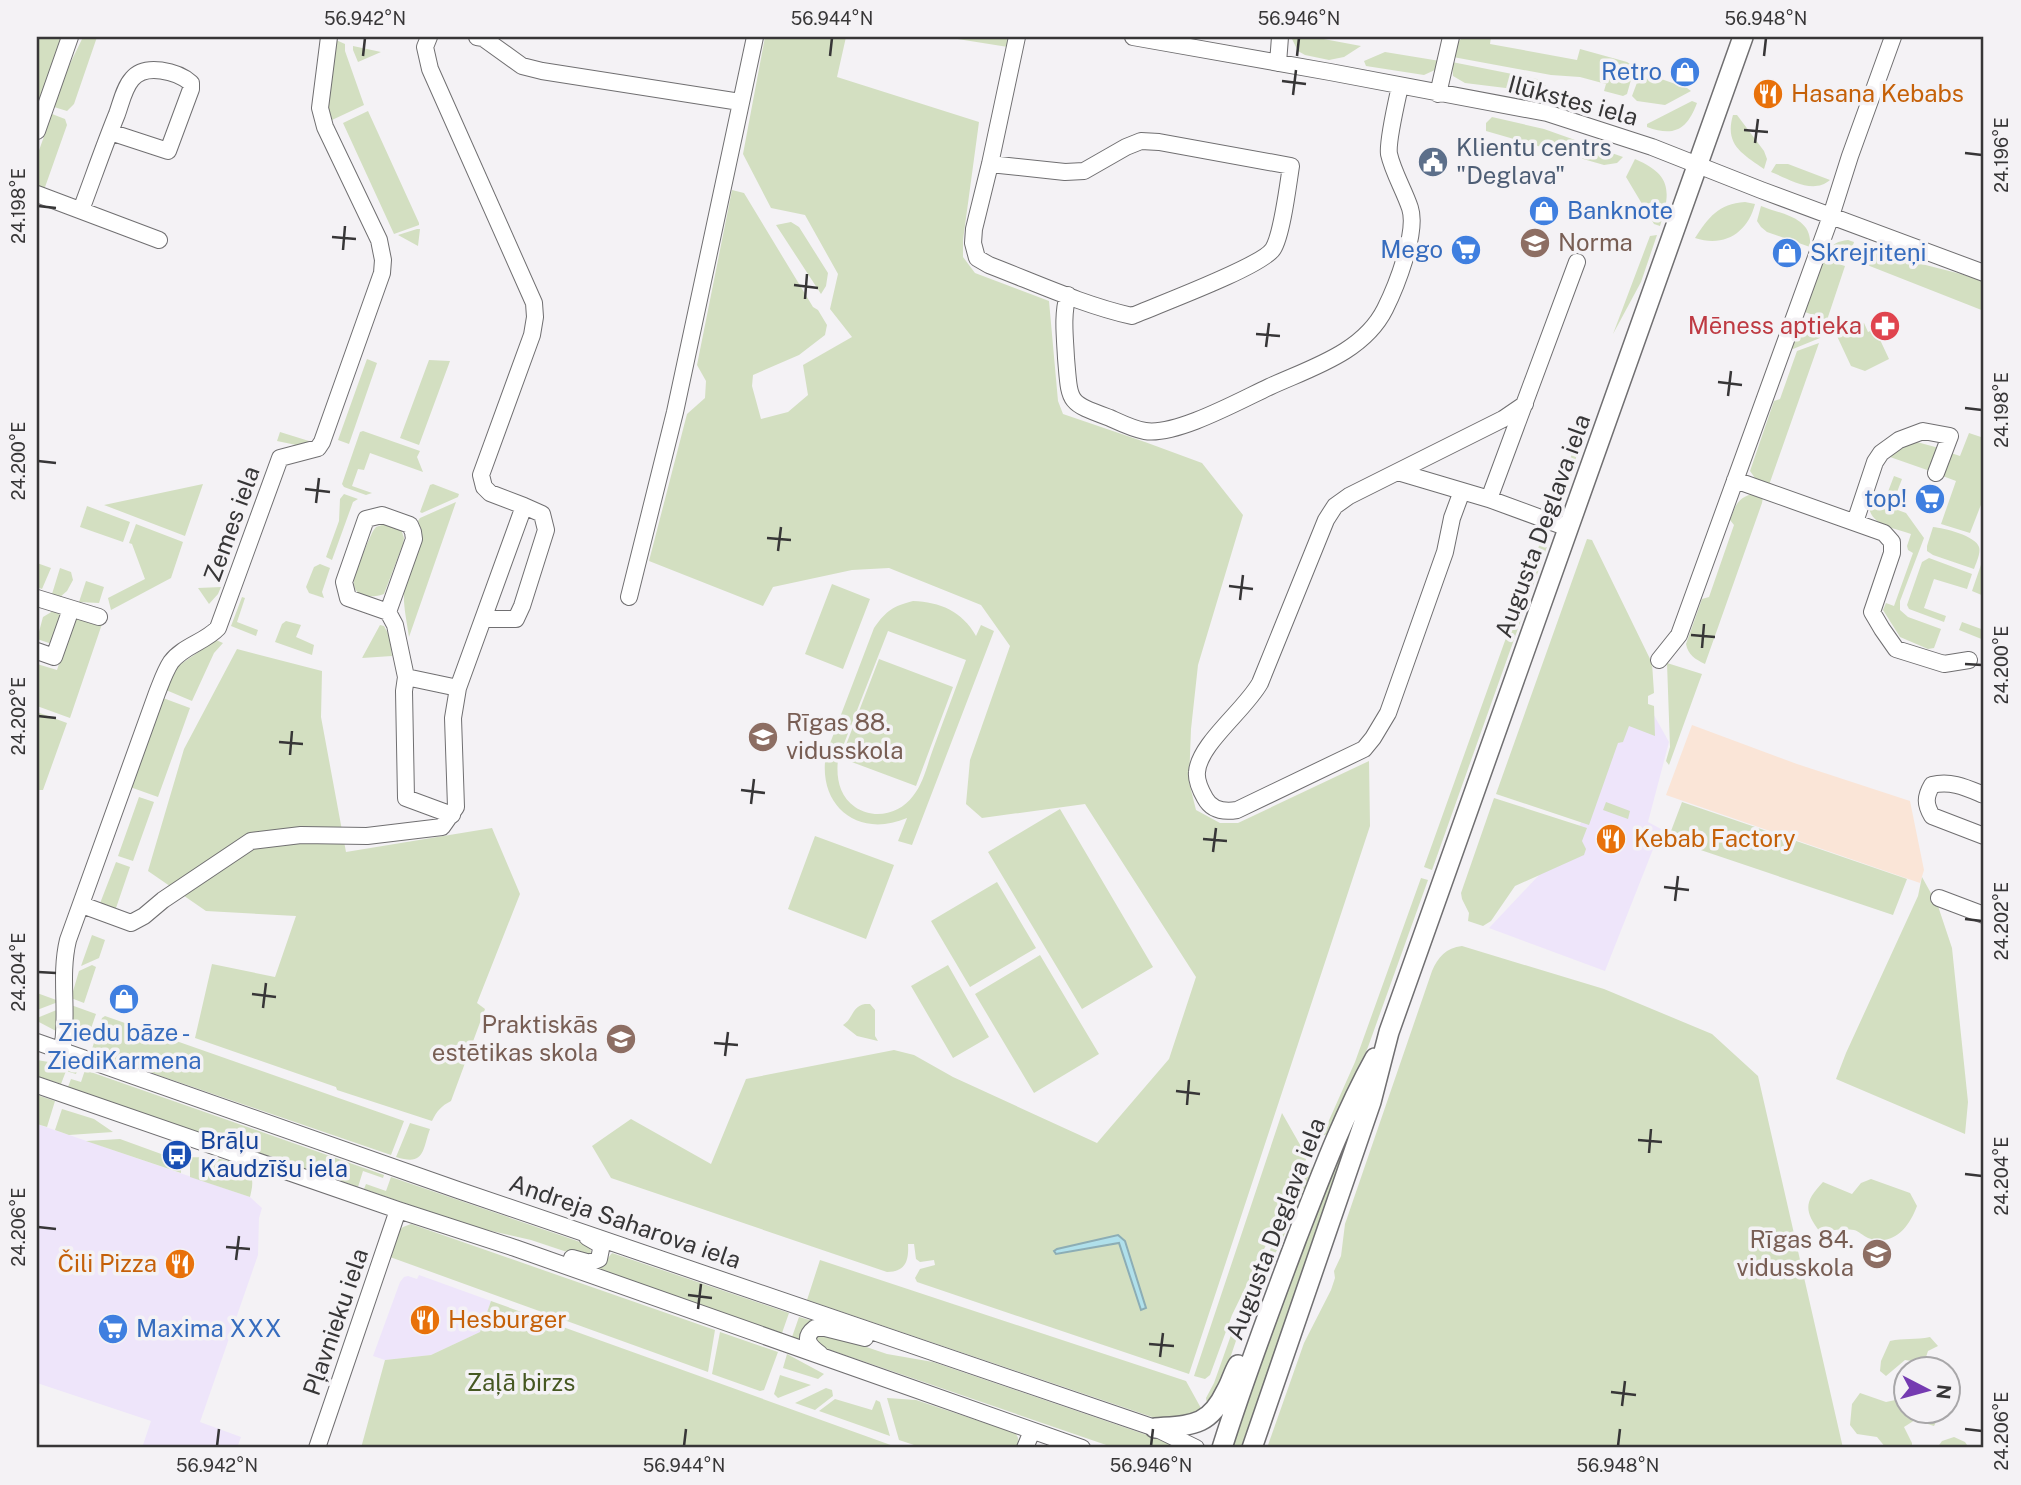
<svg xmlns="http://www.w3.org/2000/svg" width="2021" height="1485" font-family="'Public Sans',sans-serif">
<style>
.commercial{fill:#eee5fa}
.industrial{fill:#fae5d7}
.green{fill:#d3dfc1;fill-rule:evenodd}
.water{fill:#b0e0eb;stroke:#8cadb5;stroke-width:2}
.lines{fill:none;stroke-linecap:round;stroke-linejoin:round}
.minor-casing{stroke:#706f71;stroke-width:18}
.major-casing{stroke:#706f71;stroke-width:22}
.minor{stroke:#fff;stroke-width:16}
.major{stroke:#fff;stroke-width:19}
.ticks{fill:none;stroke:#373637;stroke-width:2.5}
.labels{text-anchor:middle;stroke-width:7;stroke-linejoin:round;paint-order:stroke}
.shop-label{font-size:24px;fill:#366cbe;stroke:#f4f2f5;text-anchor:end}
.food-label{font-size:24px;fill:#c56008;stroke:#f4f2f5;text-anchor:start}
.street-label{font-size:24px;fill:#373637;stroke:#f4f2f5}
.service-label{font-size:24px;fill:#4e5e75;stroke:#f4f2f5;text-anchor:start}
.education-label{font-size:24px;fill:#785e54;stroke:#f4f2f5;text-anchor:start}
.health-label{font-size:24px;fill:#be3a42;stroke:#f4f2f5;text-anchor:end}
.transit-label{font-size:24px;fill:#164399;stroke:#f4f2f5;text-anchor:start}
.park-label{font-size:24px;fill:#465822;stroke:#f4f2f5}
.neatline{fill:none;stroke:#373637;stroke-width:2.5}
.ticks-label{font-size:18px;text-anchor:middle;fill:#373637}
</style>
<rect width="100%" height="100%" fill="#f4f2f5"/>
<path class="commercial" d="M1637,685L1669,742L1648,822L1661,829L1605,971L1489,928L1575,837Z
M37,1124L250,1197L262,1208L259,1218L258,1255L200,1422L241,1437L237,1448H142L151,1421L37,1383Z
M419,1275L491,1301L480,1332L431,1355L385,1360L373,1356L400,1282L404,1277L408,1276L417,1279Z"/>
<path class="industrial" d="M1692,725L1797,764L1910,801L1924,870L1920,883L1666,795Z"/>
<path class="green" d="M37,37H61L39,102L37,101Z
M83,37H97L74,104L67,111L54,107L66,72Z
M765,37H846L837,77L979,122L963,240V257L975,273L1049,301L1058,401L1063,414L1145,442L1202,463L1243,515L1198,665L1191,729L1189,782L1196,810L1220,823H1238L1369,761L1370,826L1189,1374L917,1282L915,1278L920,1269L935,1265L934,1260L920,1262L916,1259L914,1244H908C909,1260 906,1272 887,1272L611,1178L592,1146L631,1119L711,1164L746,1079L894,1050L914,1055L953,1077L1097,1143L1169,1059L1196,977L1085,804L982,818L966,804L970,760L1010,646L981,605L889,568L852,570L773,587L763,606L649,561L687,414L705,398L706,381L697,365L732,190L744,193L813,307L818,310L827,325L825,335L799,355L753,375L752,386L761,419L788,412L808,395L803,365L852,337L830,309L838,274L805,215L771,208L743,154Z
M945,37H1009L1008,47Z
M1291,37H1313L1361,46L1344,57L1329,60L1305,55L1298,51Z
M1463,37H1491L1490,44L1577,60L1580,49L1627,62L1633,66L1634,69L1627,94L1623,96L1604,91L1606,84L1580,77L1551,75L1453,57L1458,42Z
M336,40L345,44V51L364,105L332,120L327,105Z
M353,46L381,52L358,62L353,50Z
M1385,52L1440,61L1437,69L1424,75L1366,66L1364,61Z
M1452,62L1537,79L1544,83L1548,91L1547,93L1465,83L1453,76Z
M1641,72L1687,88L1691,91L1665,105L1637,101L1632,96Z
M1692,101L1697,103C1687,130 1674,137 1647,127V124Z
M368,111L419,223V225L394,234L343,123Z
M52,114L65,119L67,125L44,190L37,186V156Z
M1733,115H1737L1764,151L1767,159L1764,169C1743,154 1724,145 1733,115Z
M1492,117L1544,129L1623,157L1617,163L1604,165L1486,131V123Z
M1635,159C1672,175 1671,191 1660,226L1654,224L1626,177Z
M1776,164H1788L1830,180C1813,195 1789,179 1771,172Z
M1745,202L1755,204C1748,232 1725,248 1695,238C1709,217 1718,204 1745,202Z
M1761,206C1783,215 1813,217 1810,247L1767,232L1761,227L1757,221Z
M791,222L799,227L828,273L826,286L821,294L776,225Z
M417,229H420L418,246L398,235Z
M1657,235L1641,282L1613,334L1650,236Z
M1848,240L1854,242L1849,258L1845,259L1826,251C1833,244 1838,241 1848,240Z
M1863,245L1902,259L1961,274L1984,282V311L1857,261Z
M1823,259L1845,266L1827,320L1805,312Z
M1802,319L1824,326L1820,338L1793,349L1791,347Z
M1864,323L1868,332L1875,329L1889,359L1865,371L1851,366L1836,334Z
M1819,343L1769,485L1757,481L1750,471L1774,401L1780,399L1797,351Z
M367,359L377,363L349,444L338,440Z
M429,360L450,361L419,445L400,438Z
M1583,425L1574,467L1561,507L1557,512L1549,514Z
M363,431L420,451L417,457L423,472L370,453L364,470L358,469L352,486L372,493L366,495L344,487L342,484L360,432Z
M280,432L309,441L301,446L277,441Z
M1969,433L1984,438V497L1970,533L1941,524L1956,481L1940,475L1948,452L1960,456Z
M1913,441L1939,448L1930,471L1890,457L1893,451Z
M1894,476L1902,479L1894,500L1886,497Z
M203,484L185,536L104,505Z
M433,484L459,494L458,497L422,513L420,512L430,485Z
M344,494L358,499L353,502L332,560L326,557L339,521L340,499Z
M1752,494L1763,497L1762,503L1705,664C1695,659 1688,655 1686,644L1702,599L1709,597L1734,525L1730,520C1735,507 1737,498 1752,494Z
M1870,500L1906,513L1924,538L1900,601V610L1908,617L1941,629L1934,648L1928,649L1900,637L1883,610L1886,603L1894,606L1913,553L1908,550L1907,546L1911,534C1894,528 1864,524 1870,500Z
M456,502L409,637C407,622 403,606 404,591C405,567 429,546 418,521L420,518Z
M87,506L130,522L123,542L80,527Z
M388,523L401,529L404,538L403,544L384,594C373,598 352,599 354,580C356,569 368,541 373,531L376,527Z
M136,524L183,542L171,578L111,610L108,598L145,579L132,544L129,543Z
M1933,527C1944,528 1976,536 1979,547C1981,553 1976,563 1974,569L1933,555L1927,551V546Z
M1545,529L1550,535L1549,541L1432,870L1424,867Z
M1587,539L1592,540L1652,663L1654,693L1648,696V704L1654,706L1655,736L1629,726L1623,742L1618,743L1589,825L1496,794Z
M1984,556V596L1972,591Z
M1929,558L1972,574L1967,589L1934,579L1924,608L1946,616L1944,622L1909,609L1907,605L1922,562Z
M37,563L51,568L42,589L37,587Z
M320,564L330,568L322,592L324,598L309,593L306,587L314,567Z
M60,568L71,572L73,580L67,591L60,597L52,594Z
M86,581L104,587L99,603L79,602Z
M832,584L870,599L843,669L805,654Z
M221,587L218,594L209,604L198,588Z
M242,597L245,598L237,622L258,630L256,636L231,626Z
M913,601C940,602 962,611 976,636L981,625L994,631L912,845L898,841L907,818C858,839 817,806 826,754L874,628C886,611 893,606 913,601ZM888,631L966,660C955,691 943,721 932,752C927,766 923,784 913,796C900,814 874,820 855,807C839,796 836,778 838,759Z
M53,611L61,615L52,644L37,639L43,617Z
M75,616L102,624L70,718L37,706V664L57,670Z
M286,621L301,625L296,637L314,645L312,655L275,642L282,624Z
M1962,622L1984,630V640L1959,630Z
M380,625L384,626L390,637L392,656L362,658Z
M216,640L223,643L214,653L192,701L166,690L178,666Z
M237,649L322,671L321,717L346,852L492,828L520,894L477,1003L485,1009L451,1101C441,1106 437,1111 432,1121L337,1090L336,1087L195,1038L212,964L275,977L296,916L206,911L148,871L184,749Z
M879,659L953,687L916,786L841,758Z
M1667,663L1702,674L1669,765L1666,761L1670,747Z
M163,698L190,708L158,797L130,787Z
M37,712L67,723L43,790H37Z
M139,797L154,802L133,861L118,856Z
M1494,798L1587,828L1582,841L1586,849L1584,855L1515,886L1491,921L1483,926L1468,921L1469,913L1462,899L1461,893Z
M1606,802L1630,811L1628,819L1603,810Z
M1682,802L1907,879L1893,915L1668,839Z
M1060,809L1153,967L1082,1009L988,852Z
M815,836L894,865L866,939L788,909Z
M116,862L130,867L115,911L99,906Z
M1922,877L1938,906L1952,948L1968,1102L1965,1134L1836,1079L1846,1053L1918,896Z
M1421,878L1428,880L1368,1047L1330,1133L1322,1136L1355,1062Z
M997,882L1036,948L970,987L931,921Z
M92,935L105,940L99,958L81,966Z
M1462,946L1604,989L1712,1034L1758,1076L1843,1448H1267L1304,1343L1331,1290L1335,1278L1334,1271L1341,1256L1345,1224L1432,971C1438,957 1446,948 1462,946Z
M1040,955L1099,1054L1034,1093L975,994Z
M92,965L96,967L84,1003L71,998L79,971Z
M948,965L989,1037L953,1058L911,986Z
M37,993L59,1001L58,1002L37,1010Z
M865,1004H870L875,1010V1036L878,1041L857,1036L843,1025C853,1019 852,1006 865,1004Z
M71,1005L96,1014L86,1043L73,1039Z
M59,1009L56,1031L37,1021V1018Z
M105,1016L404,1121L391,1155L91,1052L102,1018Z
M37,1060L78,1067L76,1074L66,1071L61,1084L37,1076Z
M85,1070L384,1175L383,1178L363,1171L358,1187L68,1087L71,1079L81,1082Z
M37,1095L55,1101L47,1127L37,1124Z
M62,1109L94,1119L113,1132L69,1135L55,1130Z
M1282,1113L1307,1157L1287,1202L1232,1315L1210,1375L1205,1379L1194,1376Z
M410,1123L430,1129C422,1151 425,1166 396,1157Z
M1356,1125L1244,1448H1231L1312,1221L1350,1129Z
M120,1139L164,1155V1158L173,1161L175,1158L181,1161V1173L86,1141Z
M190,1157C208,1158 248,1157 252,1180C253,1186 251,1192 250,1197L190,1177Z
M1311,1164L1313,1171L1311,1179L1242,1323L1222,1382L1207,1405L1206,1398L1214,1383L1236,1321Z
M391,1177L589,1245L591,1252L589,1256L585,1258L531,1240L474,1227L364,1189L366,1184L386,1191Z
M1871,1179L1910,1193L1917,1206C1909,1227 1894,1247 1868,1238C1863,1236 1859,1231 1854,1230C1843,1228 1830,1231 1820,1232C1803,1210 1805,1201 1823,1182L1852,1194L1861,1183Z
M411,1224L715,1330L708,1372L390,1257L400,1230L403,1227Z
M612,1253L789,1313L782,1333L595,1269L604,1263Z
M820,1260L1186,1381L1202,1410C1186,1418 1172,1418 1155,1418L807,1300Z
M491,1301L899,1448H361L385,1360L431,1355L480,1332Z
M799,1317L813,1321L800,1340L792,1337Z
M720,1332L778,1352L764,1390L760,1391L712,1374Z
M825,1333L887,1354L933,1362L1185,1448H1115L816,1345L815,1335Z
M1930,1337L1938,1346L1928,1351L1924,1363L1905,1360L1886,1376L1880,1371L1881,1361L1890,1341C1903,1338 1916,1340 1930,1337Z
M787,1354L824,1374L818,1379L783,1368Z
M780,1375L811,1385L778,1398L774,1394Z
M826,1388L832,1390L833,1396L815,1410L795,1403Z
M1860,1393L1886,1402L1905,1398L1906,1412H1941L1934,1426L1915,1420L1904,1427L1912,1443V1448H1886L1877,1437L1857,1434L1850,1425L1852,1404Z
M887,1398L916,1400L1015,1433C1020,1439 1019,1442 1015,1448H923L899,1440Z
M835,1399L872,1410L876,1400L880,1402L890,1436L819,1411Z
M1954,1437L1965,1442L1969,1448H1937L1942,1441Z"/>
<path class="water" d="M1118,1235L1125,1241L1146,1308L1141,1310L1119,1243L1056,1254L1054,1251L1057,1249Z"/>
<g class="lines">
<g class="minor-casing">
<path id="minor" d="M477,37L483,38L522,66L542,71L740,102
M1133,37L1330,72L1547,113L1652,147L1761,190L1984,273
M1278,63L1280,37
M1438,94L1451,37
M37,131L70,37
M990,164L1065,172L1084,171L1126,147L1141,141L1159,142L1291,166C1288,185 1282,235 1273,249C1261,267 1157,305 1132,316C1083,305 1036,283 989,265L977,258L973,243L974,229L990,164L1017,37
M37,194L159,240
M81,210C93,178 104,146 117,114C121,103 124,88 132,79C145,63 177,71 191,83V89L168,151L110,132
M1068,295C1062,315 1065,337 1066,358C1070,404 1067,402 1110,418C1121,423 1133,429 1145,431C1176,436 1239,401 1269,387C1310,368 1363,353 1385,309C1396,287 1418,232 1410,208C1404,190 1393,172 1389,154C1387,142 1397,100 1400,86
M1398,472L1489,499L1568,528
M1735,480L1884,533L1892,542V553L1872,612L1882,629L1896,649L1944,664L1969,660
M1462,491L1452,518L1445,552L1388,713L1373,738L1364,749L1237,810C1225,812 1212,811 1205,798C1201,791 1196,780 1197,772C1199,744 1245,710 1260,683L1326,520L1335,506L1349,496L1503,419L1525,404
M1489,499L1577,262
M1855,522L1875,462L1881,453L1899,440L1923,431L1950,436L1936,473
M629,597L675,412L755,37
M37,598L99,617
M388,612L348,598L344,582L366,519L382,515L410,525L413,532L414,539L388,612L395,625L406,677L458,688
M484,619H516L522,606L546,530L542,514L524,506
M37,651L54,657L71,609
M1659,660L1679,635L1831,216L1850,156L1893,37
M406,677L404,691L406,798L452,815
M1984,795C1967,788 1951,780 1932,785C1925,797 1925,804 1932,816L1984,836
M1939,898L1984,915
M82,905L131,923L144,916L163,900L251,841L301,835L367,836L442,827L456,807L453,718L458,688L524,506L490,493L484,487L481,475L532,335L535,317L534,303L430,69L425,47L429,37
M37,1042L458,1190L1155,1428L1196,1448
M62,1051C69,1014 59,977 68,940L157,693C161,683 165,671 171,662C183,646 205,642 218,628L280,458L318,448L322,442L382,273L383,260L379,240L325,127L320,108L329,37
M37,1085L398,1210L515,1248L1082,1448
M572,1258L590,1263L599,1259L601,1249L599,1244L587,1237
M820,1354C809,1346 802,1338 815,1328H825L865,1338
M317,1448L398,1210
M1025,1448L1032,1431"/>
</g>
<g class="major-casing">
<path id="major" d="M1155,1428C1191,1425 1209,1427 1226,1391C1231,1383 1233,1373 1238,1365
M1222,1448C1244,1378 1270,1309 1296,1240C1320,1178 1343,1116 1375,1058
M1252,1448L1371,1102L1389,1032L1743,37"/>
</g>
<use href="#minor" class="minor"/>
<use href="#major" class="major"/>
</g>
<path class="ticks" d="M363,56L365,38M830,56L832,38M1297,56L1299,38M1764,56L1766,38M1282,81L1306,84M1293,95L1296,70M1744,130L1768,132M1755,143L1758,119M1965,153L1982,155M38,206L56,208M332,237L356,239M343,250L345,226M794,285L818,288M805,299L807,274M1256,334L1280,336M1266,347L1269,323M1718,382L1742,385M1728,396L1731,371M1965,408L1982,410M38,461L56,463M305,489L330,492M316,503L319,478M767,538L791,540M778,551L781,527M1229,586L1253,589M1240,600L1243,575M1691,635L1715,637M1702,648L1704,624M1965,664L1982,665M38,716L56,718M279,742L303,744M290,755L292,731M741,790L765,793M751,804L754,779M1203,839L1227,841M1213,852L1216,828M1664,887L1689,890M1675,901L1678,876M1965,919L1982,921M38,972L56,973M252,994L276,997M263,1008L266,983M714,1043L738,1045M725,1056L728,1032M1176,1091L1200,1094M1187,1105L1189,1080M1638,1140L1662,1142M1649,1153L1651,1129M1965,1174L1982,1176M38,1227L56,1229M226,1247L250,1249M236,1260L239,1236M688,1295L712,1298M698,1309L701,1284M1149,1344L1174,1346M1160,1357L1163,1333M1611,1392L1636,1395M1622,1406L1625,1381M1965,1429L1982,1431M217,1446L219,1429M684,1446L686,1429M1151,1446L1153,1429M1618,1446L1620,1429"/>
<defs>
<g id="shop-disc" transform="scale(1.575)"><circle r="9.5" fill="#3f7fe0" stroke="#f4f2f5"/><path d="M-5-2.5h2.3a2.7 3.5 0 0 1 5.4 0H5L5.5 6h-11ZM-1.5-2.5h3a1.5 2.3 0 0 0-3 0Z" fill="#fff"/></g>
<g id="restaurant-disc" transform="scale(1.575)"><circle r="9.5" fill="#e8710a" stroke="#f4f2f5"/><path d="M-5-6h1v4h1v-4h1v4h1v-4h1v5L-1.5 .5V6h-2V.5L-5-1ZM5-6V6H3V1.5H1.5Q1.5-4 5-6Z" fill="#fff"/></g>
<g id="civic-disc" transform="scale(1.575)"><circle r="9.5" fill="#5c6f8a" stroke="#f4f2f5"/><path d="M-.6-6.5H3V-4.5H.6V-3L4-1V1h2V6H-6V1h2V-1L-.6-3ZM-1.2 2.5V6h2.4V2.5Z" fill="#fff"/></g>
<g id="school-disc" transform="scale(1.575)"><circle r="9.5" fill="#8d6e63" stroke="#f4f2f5"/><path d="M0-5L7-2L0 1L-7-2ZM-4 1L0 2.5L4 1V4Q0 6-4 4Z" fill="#fff"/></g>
<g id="supermarket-disc" transform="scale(1.575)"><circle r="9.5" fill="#3f7fe0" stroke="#f4f2f5"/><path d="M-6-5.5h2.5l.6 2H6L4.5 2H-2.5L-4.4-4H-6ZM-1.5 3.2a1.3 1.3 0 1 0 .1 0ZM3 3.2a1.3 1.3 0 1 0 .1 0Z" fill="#fff"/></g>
<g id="pharmacy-disc" transform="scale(1.575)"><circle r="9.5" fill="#e0444e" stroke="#f4f2f5"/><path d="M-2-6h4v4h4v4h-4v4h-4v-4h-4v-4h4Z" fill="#fff"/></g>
<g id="bus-disc" transform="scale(1.575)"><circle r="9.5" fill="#1a4fb4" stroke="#f4f2f5"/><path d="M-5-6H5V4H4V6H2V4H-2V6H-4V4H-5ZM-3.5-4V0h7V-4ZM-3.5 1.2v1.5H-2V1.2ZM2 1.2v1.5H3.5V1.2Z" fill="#fff"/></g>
</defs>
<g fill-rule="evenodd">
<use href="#shop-disc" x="1685" y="72"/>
<use href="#restaurant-disc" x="1768" y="94"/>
<use href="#civic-disc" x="1433" y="162"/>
<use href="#shop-disc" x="1544" y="211"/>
<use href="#school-disc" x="1535" y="243"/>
<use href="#supermarket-disc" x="1466" y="250"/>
<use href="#shop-disc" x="1787" y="253"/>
<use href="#pharmacy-disc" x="1885" y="326"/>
<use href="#supermarket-disc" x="1930" y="499"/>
<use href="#school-disc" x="763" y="737"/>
<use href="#restaurant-disc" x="1611" y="839"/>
<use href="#shop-disc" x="124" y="999"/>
<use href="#school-disc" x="621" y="1039"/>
<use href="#bus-disc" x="177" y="1155"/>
<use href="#school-disc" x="1877" y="1254"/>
<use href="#restaurant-disc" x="180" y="1264"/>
<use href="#restaurant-disc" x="425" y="1320"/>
<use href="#supermarket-disc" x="113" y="1329"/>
</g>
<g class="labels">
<g class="shop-label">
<text x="1662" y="80">Retro</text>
<text x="1567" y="219" text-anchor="start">Banknote</text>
<text x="1443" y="258">Mego</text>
<text x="1810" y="261" text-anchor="start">Skrejriteņi</text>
<text x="1907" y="507">top!</text>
<text x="124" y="1041" text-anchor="middle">Ziedu bāze -<tspan x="124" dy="28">ZiediKarmena</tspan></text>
<text x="136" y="1337" text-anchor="start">Maxima XXX</text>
</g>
<g class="food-label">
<text x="1791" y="102">Hasana Kebabs</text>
<text x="1634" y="847">Kebab Factory</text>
<text x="157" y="1272" text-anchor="end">Čili Pizza</text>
<text x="448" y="1328">Hesburger</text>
</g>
<g class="street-label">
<text transform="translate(1573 101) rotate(15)" y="8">Ilūkstes iela</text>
<text transform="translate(232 524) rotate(-70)" y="8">Zemes iela</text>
<text transform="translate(1543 526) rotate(-70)" y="8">Augusta Deglava iela</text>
<text transform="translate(625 1222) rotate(19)" y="8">Andreja Saharova iela</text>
<text transform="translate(1276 1229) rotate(-69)" y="8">Augusta Deglava iela</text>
<text transform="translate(336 1322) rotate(-71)" y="8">Pļavnieku iela</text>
</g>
<g class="service-label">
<text x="1456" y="156">Klientu centrs<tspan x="1456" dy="28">"Deglava"</tspan></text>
</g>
<g class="education-label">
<text x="1558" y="251">Norma</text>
<text x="786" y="731">Rīgas 88.<tspan x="786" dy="28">vidusskola</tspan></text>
<text x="598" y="1033" text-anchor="end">Praktiskās<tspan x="598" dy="28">estētikas skola</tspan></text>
<text x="1854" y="1248" text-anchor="end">Rīgas 84.<tspan x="1854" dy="28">vidusskola</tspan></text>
</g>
<g class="health-label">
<text x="1862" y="334">Mēness aptieka</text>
</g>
<g class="transit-label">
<text x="200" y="1149">Brāļu<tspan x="200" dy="28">Kaudzīšu iela</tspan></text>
</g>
<g class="park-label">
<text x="521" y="1391">Zaļā birzs</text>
</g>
</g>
<rect width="2021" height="1485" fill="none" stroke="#f4f2f5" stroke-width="77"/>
<g transform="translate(1927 1390) rotate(96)"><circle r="33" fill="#f4f2f5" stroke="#a8a7a9" stroke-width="2"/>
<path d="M0-5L12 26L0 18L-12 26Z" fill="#753bb1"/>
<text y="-10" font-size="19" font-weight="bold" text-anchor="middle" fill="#373637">N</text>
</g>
<rect x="38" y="38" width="1944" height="1408" class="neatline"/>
<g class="ticks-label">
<text x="365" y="25">56.942°N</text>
<text x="832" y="25">56.944°N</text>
<text x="1299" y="25">56.946°N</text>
<text x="1766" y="25">56.948°N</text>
<text transform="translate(2002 155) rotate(-90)" y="6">24.196°E</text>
<text transform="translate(19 206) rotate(-90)" y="6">24.198°E</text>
<text transform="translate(2002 410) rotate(-90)" y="6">24.198°E</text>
<text transform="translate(19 461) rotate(-90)" y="6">24.200°E</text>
<text transform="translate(2002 665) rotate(-90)" y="6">24.200°E</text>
<text transform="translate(19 716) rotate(-90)" y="6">24.202°E</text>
<text transform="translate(2002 921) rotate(-90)" y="6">24.202°E</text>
<text transform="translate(19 972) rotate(-90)" y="6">24.204°E</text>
<text transform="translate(2002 1176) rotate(-90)" y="6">24.204°E</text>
<text transform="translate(19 1227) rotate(-90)" y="6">24.206°E</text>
<text transform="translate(2002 1431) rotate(-90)" y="6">24.206°E</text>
<text x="217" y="1472">56.942°N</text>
<text x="684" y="1472">56.944°N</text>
<text x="1151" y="1472">56.946°N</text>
<text x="1618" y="1472">56.948°N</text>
</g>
</svg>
